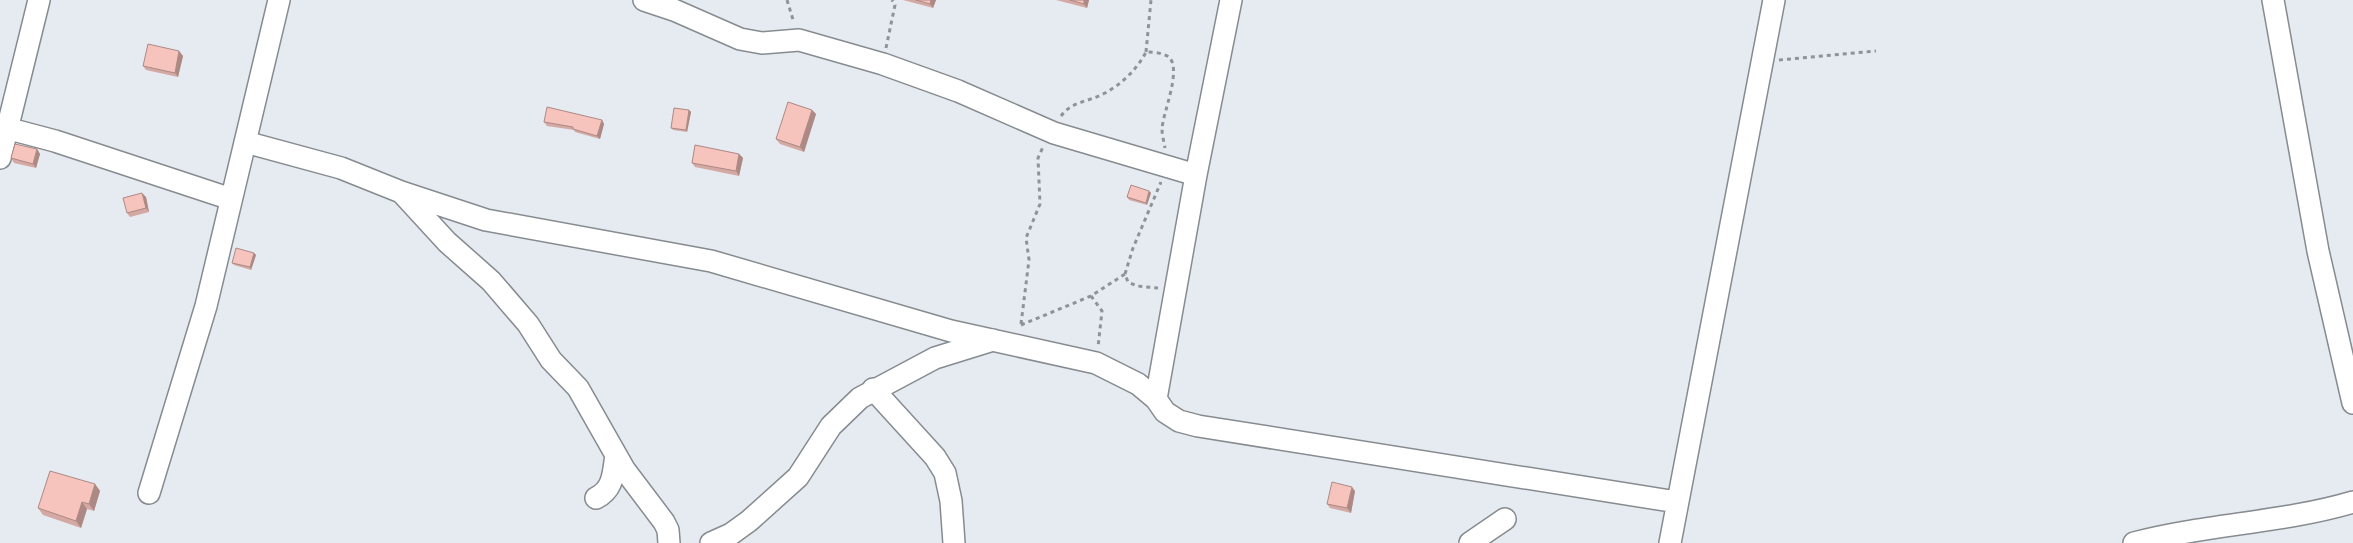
<svg xmlns="http://www.w3.org/2000/svg" width="2353" height="543" font-family="'DM Sans',sans-serif">
<style>
.lines{fill:none;stroke-linecap:round;stroke-linejoin:round}
.minor-casing{stroke:#868b90;stroke-width:24}
.path{stroke:#8f9397;stroke-width:3;stroke-dasharray:4 4;stroke-linecap:butt}
.minor{stroke:#fff;stroke-width:21}
.wall{fill:#d4a9a3}
.shaded-wall{fill:#ac8984}
.building{fill:#f6c4bd;stroke:#ac8984}
</style>
<rect width="100%" height="100%" fill="#e6ebf1"/>
<g class="lines">
<g class="minor-casing">
<path id="minor" d="M644,0L674,10L740,39L762,43L799,40L883,64L958,91L1054,133L1196,175
M2273,0L2318,251L2353,403
M6,128L55,141L231,199
M245,142L341,168L401,192L486,220L711,261L951,331L1096,363L1138,384L1156,399L1165,412L1179,421L1198,426L1677,502
M0,158L39,0
M402,193L447,242L491,281L528,324L551,360L578,388L624,469L664,522L668,530L669,543
M873,389L935,457L945,473L951,501L954,543
M1156,399L1196,175L1231,0
M149,493L206,306L279,0
M596,498C614,489 613,473 616,455
M711,543L731,534L749,521L798,477L831,426L860,398L935,358L993,340
M1470,543L1505,519
M1670,543L1774,0
M2134,543C2206,524 2282,523 2353,502"/>
</g>
<path class="path" d="M787,0L794,23
M886,48L895,5L892,0
M1146,52L1151,0
M1779,60L1876,51
M1061,116C1072,101 1089,102 1105,93C1122,84 1137,69 1146,52C1153,52 1163,53 1169,57C1182,70 1163,112 1162,129C1162,135 1164,142 1165,148
M1125,274L1133,248L1161,182
M1091,296L1102,311L1098,347
M1021,324L1029,260L1026,238L1040,204L1038,158L1043,147
M1021,325L1091,296L1125,274L1128,282L1137,286L1158,288"/>
<use href="#minor" class="minor"/>
</g>
<path class="wall" d="M903,0H936L933,8Z
M1056,0H1089L1087,8Z
M179,51L183,56L178,77L146,70L143,66Z
M689,110L691,112L687,132L673,130L671,128Z
M812,110L816,114L804,152L780,144L776,139Z
M602,120L604,124L600,139L575,132L574,130L547,126L544,122Z
M37,149L40,154L36,168L14,163L11,158Z
M739,154L743,158L739,176L695,167L692,163Z
M1149,191L1151,193L1147,205L1129,200L1127,197Z
M146,197L149,212L130,217L127,213Z
M254,253L256,255L251,270L234,265L232,263Z
M95,484L100,491L94,511L87,509L81,528L43,515L38,508Z
M1355,491L1351,513L1330,508L1327,504Z"/>
<path class="shaded-wall" d="M931,0H936L933,8L930,4Z
M1084,0H1089L1087,8L1084,4Z
M179,51L183,56L178,77L175,73Z
M689,110L691,112L687,132L686,130Z
M812,110L816,114L804,152L800,147Z
M602,120L604,124L600,139L597,136Z
M37,149L40,154L36,168L33,164Z
M739,154L743,158L739,176L736,171Z
M1149,191L1151,193L1147,205L1146,203Z
M142,193L146,197L149,212L146,208Z
M254,253L256,255L251,270L250,267Z
M95,484L100,491L94,511L89,504Z
M1352,487L1355,491L1351,513L1347,508Z
M82,502L87,509L81,528L76,521Z"/>
<path class="building" d="M916,0H931L930,4Z
M1070,0H1084V4Z
M148,44L179,51L175,73L143,66Z
M788,102L812,110L800,147L776,139Z
M547,107L602,120L597,136L573,129V127L544,122Z
M674,108L689,110L686,130L671,128Z
M15,144L37,149L33,164L11,158Z
M695,145L739,154L736,171L692,163Z
M1131,185L1149,191L1146,203L1127,197Z
M142,193L146,208L127,213L123,198Z
M236,248L254,253L250,267L232,263Z
M50,471L95,484L89,504L82,502L76,521L38,508Z
M1332,482L1352,487L1347,508L1327,504Z"/>
</svg>
